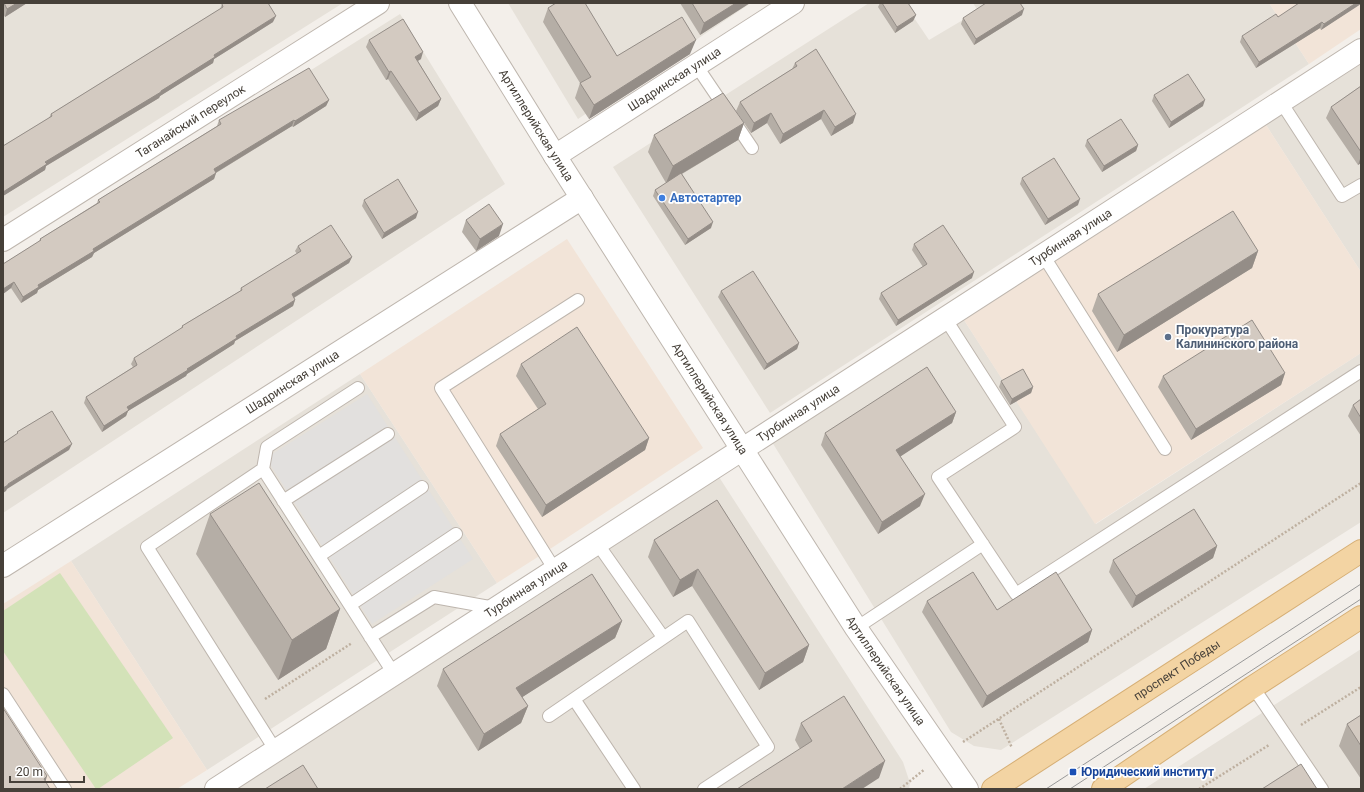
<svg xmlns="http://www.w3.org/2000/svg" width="1364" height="792" font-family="Roboto,sans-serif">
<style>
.residential{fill:#e6e1d9}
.commercial{fill:#f2e4d8}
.green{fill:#d3e2b8}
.parking{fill:#e2e0de}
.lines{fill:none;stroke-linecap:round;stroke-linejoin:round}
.service-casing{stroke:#beb6ae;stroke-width:14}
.minor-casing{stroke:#beb6ae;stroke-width:24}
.tertiary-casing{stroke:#beb6ae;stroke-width:24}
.primary-casing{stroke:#d6af75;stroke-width:24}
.path{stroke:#beb0a0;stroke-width:2.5;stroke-dasharray:2 2;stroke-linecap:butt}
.service{stroke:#fff;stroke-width:12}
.minor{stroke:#fff;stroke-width:22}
.tertiary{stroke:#fff;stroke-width:22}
.primary{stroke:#f3d4a3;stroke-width:22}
.tram{stroke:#989898;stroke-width:1}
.wall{fill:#b5aea6}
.shaded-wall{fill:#948d87}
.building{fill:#d3cac1;stroke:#948d87}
.shop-dot{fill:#3f7fe0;stroke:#fff;stroke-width:1.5}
.service-dot{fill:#5c6f8a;stroke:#fff;stroke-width:1.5}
.transit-dot{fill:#1a4fb4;stroke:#fff;stroke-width:1.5}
.labels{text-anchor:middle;stroke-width:3.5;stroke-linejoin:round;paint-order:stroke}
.street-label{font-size:12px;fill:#464039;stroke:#fff}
.shop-label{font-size:12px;font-weight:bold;fill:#366cbe;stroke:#fff;text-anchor:start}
.service-label{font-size:12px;font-weight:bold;fill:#4e5e75;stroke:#fff;text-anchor:start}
.transit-label{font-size:12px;font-weight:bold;fill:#164399;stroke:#fff;text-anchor:start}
</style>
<rect width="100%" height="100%" fill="#f3efea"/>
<path class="residential" d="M3,3H343L3,217Z
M508,3H751L578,119Z
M869,3H904L929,40L978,11L973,3H1269L1309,64L770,413L613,167Z
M400,14L505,184L3,513V264Z
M1361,64V272L1266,125Z
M964,320L1096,524L1361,353V522L1001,750L974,746L951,732L772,442Z
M360,374L497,583L207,770L71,561Z
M719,477L903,762L910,783L909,789H235Z
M1361,649V789H1144Z"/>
<path class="commercial" d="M1269,3H1361V29L1309,64Z
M1266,125L1361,272V353L1095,524L964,320Z
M567,239L703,448L544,553L497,583L360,374Z
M71,561L207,770L177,789H3V604Z"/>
<path class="green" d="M60,573L173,738L98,789H96L3,651V611Z"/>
<path class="parking" d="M367,394L473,559L372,624L266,458Z"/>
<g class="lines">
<g class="service-casing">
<path id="service" d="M696,65L752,148
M1281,102L1342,196L1361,185
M1043,255L1165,449
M945,318L1015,427L938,477L1016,594L1361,371
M263,469L267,447L358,388
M283,501L388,434
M597,543L663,637
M319,556L422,487
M555,570L441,388L578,300
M350,605L456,534
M856,628L983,544
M370,637L434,597L495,608
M1253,687L1322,789
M3,694L65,789
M574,699L634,789
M549,716L688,621L768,747L704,789
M276,751L147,547L263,469L394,674"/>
</g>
<g class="minor-casing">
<g id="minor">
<path id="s1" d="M555,156L793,3"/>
<path id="s2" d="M3,240L378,3"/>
<path id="s3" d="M3,566L582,198"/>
<path id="s4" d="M216,789L1361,50"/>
</g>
</g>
<g class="tertiary-casing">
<g id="tertiary">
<path id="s5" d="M460,3L555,156L856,628L967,789"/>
</g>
</g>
<g class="primary-casing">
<g id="primary">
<path id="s6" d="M993,789L1361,551"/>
<path d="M1103,789L1253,687L1361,617"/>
</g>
</g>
<path class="path" d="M265,699L352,643
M999,719L1012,748
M1301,725L1361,687
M963,742L1361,483
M900,789L925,769
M1199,789L1269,745"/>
<use href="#service" class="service"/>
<use href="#minor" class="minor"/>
<use href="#tertiary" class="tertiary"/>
<use href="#primary" class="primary"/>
<path class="tram" d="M1046,789L1361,584
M1070,789L1361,599"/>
</g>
<path class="wall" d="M3,3H27L5,17L3,14Z
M680,3H750L700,35Z
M880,3H908L916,15L913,21L895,33L878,7Z
M1361,3L1321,30L1320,28L1256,68L1240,42L1242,36L1278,17Z
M222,4L273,22L214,59L213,63L160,96L159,98L46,166L45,170L3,196V146L49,118L51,114L220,9Z
M548,8L617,56L690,54L589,119L575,98L580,83L543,22Z
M1022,15L974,45L961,24L963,18Z
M369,40L421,59L418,61L441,99L438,106L416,121L388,79L386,80L366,47Z
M795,63L853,123L831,136L821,119L780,144L767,123L751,133L736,111L740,102L792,69Z
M1361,86V163L1358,165L1326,118L1331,107Z
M1154,95L1203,106L1169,128L1152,101Z
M329,100L326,106L293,127L292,126L216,173L214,179L94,253L92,257L38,290L37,293L21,303L11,288L3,294V264L39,242L40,239L97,203L98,200L217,126L219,120Z
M744,123L738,140L682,174L711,228L685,245L653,196L655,190L666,183L648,152L654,135Z
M1087,140L1138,145L1136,151L1102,172L1085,146Z
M1022,178L1078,205L1045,225L1020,184Z
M364,200L416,218L382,239L362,206Z
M466,220L499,236L476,251L462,232Z
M914,244L972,278L896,326L879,299L881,293L923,267L912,250Z
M298,246L352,257L349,263L294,298L295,300L293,306L235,341L234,344L187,374L186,376L128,411L126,416L102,432L84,403L86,397L133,367L131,364L134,358L181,329L182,326L240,291L241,288L297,254L295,251Z
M1258,251L1252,268L1117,352L1092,311L1098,294Z
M721,291L799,343L797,349L764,370L718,297Z
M521,364L649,438L645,450L542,517L496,446L500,434L538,409L516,376Z
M1285,373L1281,385L1191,440L1158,387L1163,376Z
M1001,381L1033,387L1031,393L1010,405L999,387Z
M1361,399V436L1348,416L1353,405Z
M956,412L952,423L900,456L920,506L878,534L821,445L825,433Z
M717,500L809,645L803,662L759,690L692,586L673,597L648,557L654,540Z
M210,514L340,609L326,649L278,680L196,554Z
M1217,546L1213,558L1132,608L1109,572L1113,560Z
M927,601L997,610L1092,630L1088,642L982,708L922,612Z
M622,621L615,638L522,697L528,706L521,723L478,751L437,686L443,669Z
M1361,715V779L1339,746L1347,724Z
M801,723L879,778L800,749L795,740Z"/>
<path class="shaded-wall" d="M17,3H27L5,17L7,9Z
M736,3H750L700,35L704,23Z
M1356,3H1361V4L1321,30L1324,24Z
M1024,9L1022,15L974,45L976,39Z
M916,15L913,21L895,33L897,27Z
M276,16L273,22L214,59L213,63L160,96L159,98L46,166L45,170L3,196V192L45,162L214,55Z
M1322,22L1320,28L1256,68L1259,62Z
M696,40L690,54L589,119L594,105Z
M423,52L421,59L412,64L415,57Z
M391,71L388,79L386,80L389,72Z
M441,99L438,106L416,121L419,113Z
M329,100L326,106L293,127L295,121Z
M1205,100L1203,106L1169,128L1171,122Z
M824,110L821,119L780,144L783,134Z
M771,113L767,123L751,133L754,123Z
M856,114L853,123L831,136L835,127Z
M294,120L292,126L212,175L214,169Z
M744,123L738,140L666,183L673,166Z
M1138,145L1136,151L1102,172L1104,166Z
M1361,156V163L1358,165Z
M216,173L214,179L94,253L92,257L38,290L37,293L21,303L23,297L38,285L93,249Z
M1080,199L1078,205L1045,225L1048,219Z
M418,212L416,218L382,239L384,233Z
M713,222L711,228L685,245L688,239Z
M503,224L499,236L476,251L480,239Z
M1258,251L1252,268L1117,352L1124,335Z
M352,257L349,263L290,300L292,294Z
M974,272L972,278L896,326L898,320Z
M14,282L11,288L3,294V289Z
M295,300L293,306L235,341L234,344L187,374L186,376L128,411L126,416L102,432L104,426L127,407L236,336Z
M799,343L797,349L764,370L767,364Z
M1285,373L1281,385L1191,440L1196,429Z
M1033,387L1031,393L1010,405L1012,399Z
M956,412L952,423L892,462L896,450Z
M649,438L645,450L542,517L546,505Z
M72,444L69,450L7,489L6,491L3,493V488L8,484Z
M925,494L920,506L878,534L882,522Z
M1217,546L1213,558L1132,608L1136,596Z
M698,569L692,586L673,597L680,580Z
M340,609L326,649L278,680L292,640Z
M622,621L615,638L510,705L516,688Z
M1092,630L1088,642L982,708L987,696Z
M809,645L803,662L759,690L765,673Z
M528,706L521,723L478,751L484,734Z
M885,761L879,778L862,789H842Z
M47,776L44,787V779Z"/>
<path class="building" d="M4,3H17L7,9Z
M223,3H268L276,16L214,55L215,57L161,91V92L45,162L47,164L3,192V146L52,116L51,114L223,7L222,4Z
M556,3H585L617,56L682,17L696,40L594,105L580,83L591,77L548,8Z
M692,3H736L704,23Z
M882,3H908L916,15L897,27Z
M986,3H1020L1024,9L976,39L963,18Z
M1299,3H1356L1324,24L1322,22L1259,62L1242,36L1276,14L1278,17Z
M403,19L423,52L415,57L441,99L419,113L391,71L389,72L369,40Z
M816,49L856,114L835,127L824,110L783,134L771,113L754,123L740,102L797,66L795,63Z
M309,68L329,100L295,121L294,120L214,169L216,173L93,249L94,251L38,285L39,287L23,297L14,282L3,289V264L41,240L40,239L100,202L98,200L221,124L219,120Z
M1188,74L1205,100L1171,122L1154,95Z
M1361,86V152L1331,107Z
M723,93L744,123L673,166L654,135Z
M1121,119L1138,145L1104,166L1087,140Z
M1054,158L1080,199L1048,219L1022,178Z
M681,173L713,222L688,239L655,190Z
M398,179L418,212L384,233L364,200Z
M489,204L503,224L480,239L466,220Z
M1233,211L1258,251L1124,335L1098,294Z
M331,225L352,257L292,294L295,300L236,336L237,338L187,369L188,370L127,407L129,410L104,426L86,397L137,365L134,358L183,327L182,326L242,290L241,288L301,251L298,246Z
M943,225L974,272L898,320L881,293L927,264L914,244Z
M753,271L799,343L767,364L721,291Z
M1252,320L1285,373L1196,429L1163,376Z
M577,327L649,438L546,505L500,434L546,404L521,364Z
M927,367L956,412L896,450L925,494L882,522L825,433Z
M1023,369L1033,387L1012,399L1001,381Z
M1361,399V418L1353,405Z
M52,411L72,444L8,484V485L3,488V443L18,433L17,432Z
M259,483L340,609L292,640L210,514Z
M717,500L809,645L765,673L698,569L680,580L654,540Z
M1194,509L1217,546L1136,596L1113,560Z
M973,572L997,610L1056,572L1092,630L987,696L927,601Z
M592,574L622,621L516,688L528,706L484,734L443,669Z
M844,696L885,761L842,789H737L812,741L801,723Z
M3,708L47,776L44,779L50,789H3Z
M1361,715V746L1347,724Z
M1301,764L1317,789H1262Z
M303,765L318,789H265Z"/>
<circle class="shop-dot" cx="662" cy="198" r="4"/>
<circle class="service-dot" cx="1168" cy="337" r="4"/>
<rect class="transit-dot" x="1069" y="768" width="8" height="8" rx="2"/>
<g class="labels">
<g class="street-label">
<text dy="4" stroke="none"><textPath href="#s1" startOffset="142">Шадринская улица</textPath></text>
<text dy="4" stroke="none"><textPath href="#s2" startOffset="222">Таганайский переулок</textPath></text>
<text dy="4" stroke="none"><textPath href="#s5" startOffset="144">Артиллерийская улица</textPath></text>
<text dy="4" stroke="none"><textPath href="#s4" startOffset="1017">Турбинная улица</textPath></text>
<text dy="4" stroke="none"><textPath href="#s3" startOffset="343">Шадринская улица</textPath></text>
<text dy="4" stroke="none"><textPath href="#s5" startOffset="468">Артиллерийская улица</textPath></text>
<text dy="4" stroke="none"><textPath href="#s4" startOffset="693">Турбинная улица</textPath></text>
<text dy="4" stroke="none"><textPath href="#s4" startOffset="369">Турбинная улица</textPath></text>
<text dy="4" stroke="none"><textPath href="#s5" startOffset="792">Артиллерийская улица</textPath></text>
<text dy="4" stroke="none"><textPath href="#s6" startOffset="219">проспект Победы</textPath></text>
</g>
<g class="shop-label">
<text x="670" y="202">Автостартер</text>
</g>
<g class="service-label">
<text x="1176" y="334">Прокуратура<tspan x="1176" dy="14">Калининского района</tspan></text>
</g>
<g class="transit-label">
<text x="1081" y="776">Юридический институт</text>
</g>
</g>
<rect width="1364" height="792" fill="none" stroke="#464039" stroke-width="8"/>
<path d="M10 776v6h74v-6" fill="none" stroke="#464039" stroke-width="2"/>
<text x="16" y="776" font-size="12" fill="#464039" stroke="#ffffff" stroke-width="3" paint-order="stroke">20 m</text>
</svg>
